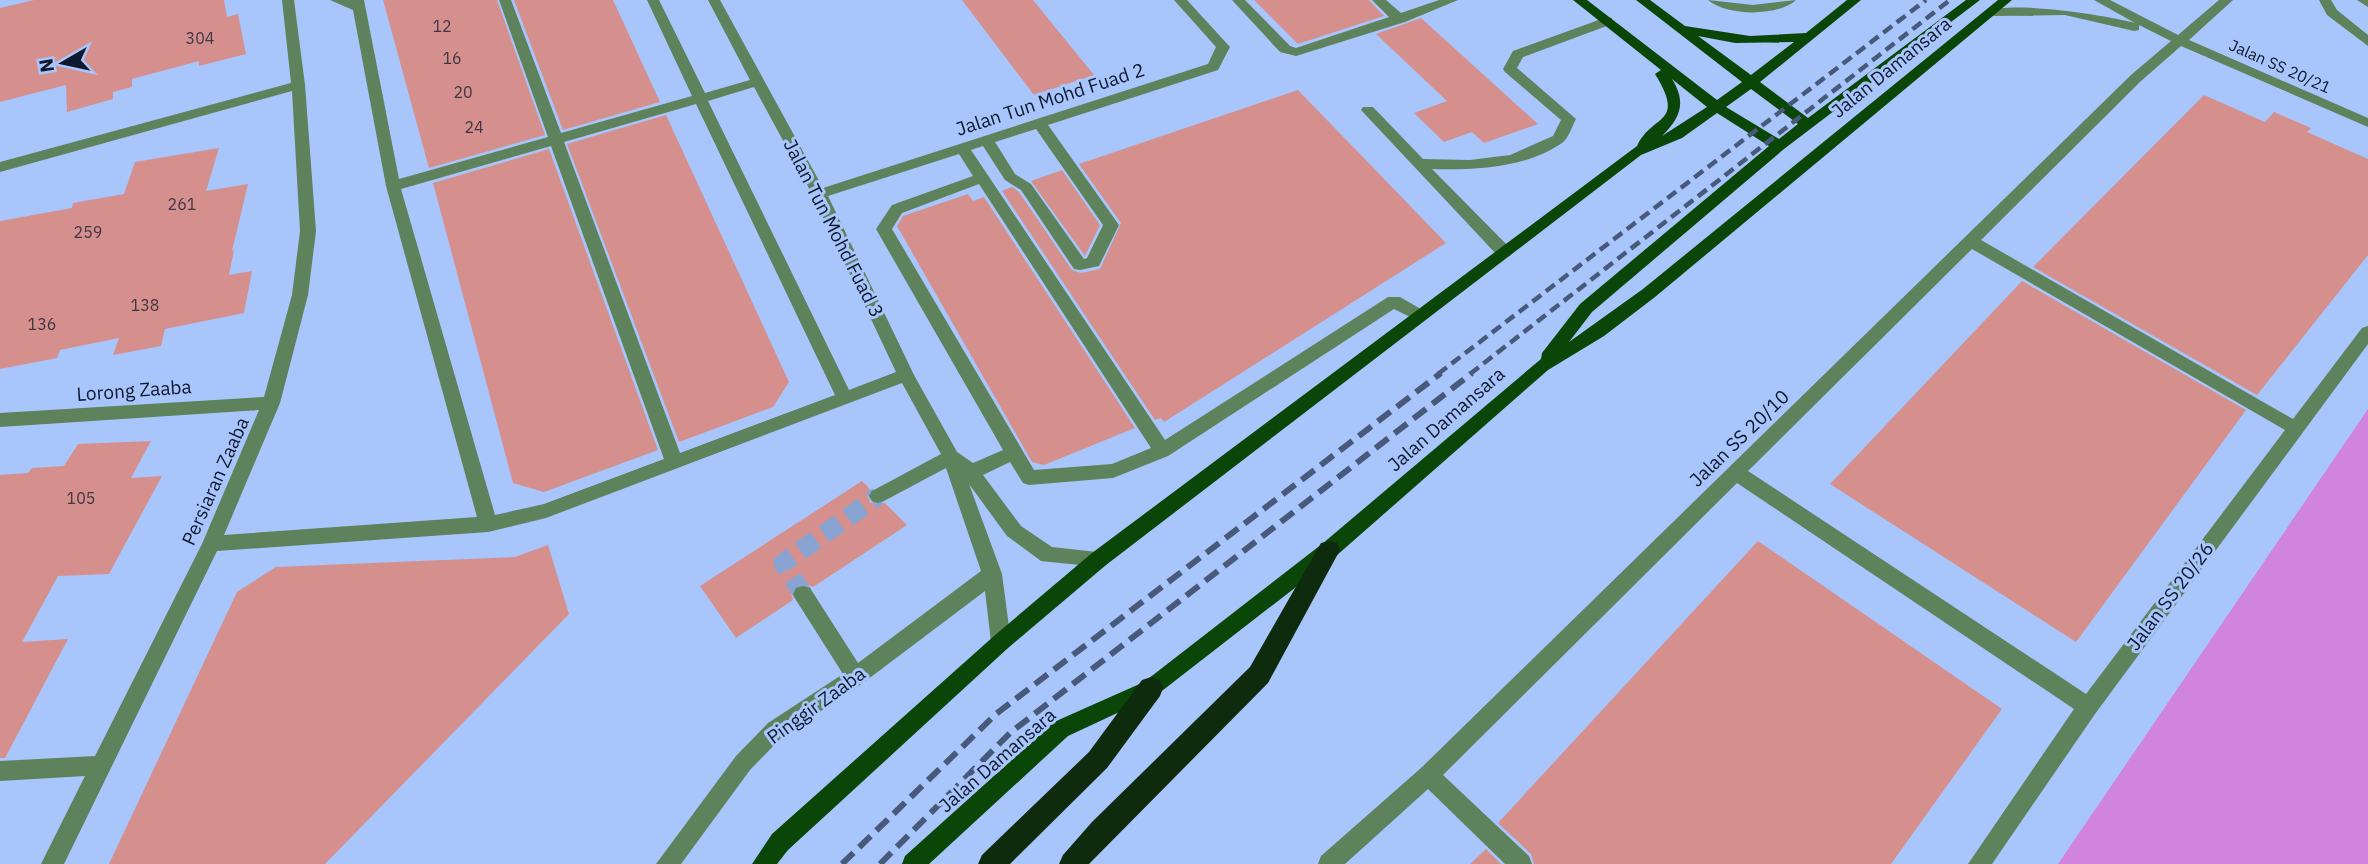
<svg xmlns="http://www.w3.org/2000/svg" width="2368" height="864" font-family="'IBM Plex Sans',sans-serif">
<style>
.green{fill:#d084db}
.building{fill:#d5908d}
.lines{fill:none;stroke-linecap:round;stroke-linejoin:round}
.minor-tunnel{stroke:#89a3d3;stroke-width:19;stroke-dasharray:19 10;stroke-linecap:butt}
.minor{fill:#5e825b;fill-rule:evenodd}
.major{fill:#0a4608;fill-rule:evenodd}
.highway{fill:#0f2b0d;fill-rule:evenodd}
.rail-far1{stroke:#48597a;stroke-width:4.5;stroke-dasharray:11 6;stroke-linecap:butt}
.rail{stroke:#48597a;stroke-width:6;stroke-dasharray:16 8;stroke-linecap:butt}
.labels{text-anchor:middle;stroke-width:6;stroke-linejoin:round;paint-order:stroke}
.number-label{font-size:16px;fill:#403745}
.far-street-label{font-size:16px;fill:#0f192d;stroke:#a8c5fc}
.street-label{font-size:19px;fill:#0f192d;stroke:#a8c5fc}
</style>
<rect width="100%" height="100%" fill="#a8c5fc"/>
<path class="green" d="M2368,409V864H2058Z"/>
<path class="building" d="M34,0H224L227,17L238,14L246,54L199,66V61L132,79V87L113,92V99L67,112L66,85L0,102V8Z
M383,0H497L545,135L429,168Z
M514,0H613L660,102L563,130Z
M962,0H1033L1094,75L1034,95Z
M1254,0H1369L1384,16L1298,44Z
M1421,18L1538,124L1484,143L1472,132L1444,142L1414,113L1447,101L1376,34Z
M1298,90L1446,243L1164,422L1161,418L1155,420L1002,191L1012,187L1019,192L1072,270L1081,273L1100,269L1121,223L1079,164Z
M2204,95L2265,122L2274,112L2311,128L2307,132L2368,159V255L2257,395L2033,267Z
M666,115L789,382L773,407L679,442L567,144Z
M219,148L206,191L248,184L232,251L234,250L229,275L252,271L244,313L165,329L161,346L113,355L119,338L60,350L57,358L0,369V221L72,208L73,203L124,194L135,162Z
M549,149L658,450L544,492L513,483L433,183Z
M1062,170L1100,225L1085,256L1031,181Z
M968,194L973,201L984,197L1135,428L1044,465L1032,462L897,226L903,216Z
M2022,281L2246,410L2076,642L1830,484Z
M151,441L131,478L162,476L109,574L58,576L22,642L68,639L5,758H0V475L28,473L32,468L64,466L78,444Z
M862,481L870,489L867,495L870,502L877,505L885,503L907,525L813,587L804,583L795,585L791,593L793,600L736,638L700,586Z
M1758,541L2002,709L1891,864H1534L1531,854L1498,823Z
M548,545L569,614L325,864H109L237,592L276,567L515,557Z
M1486,849L1501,864H1470Z"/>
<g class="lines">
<path class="minor-tunnel" d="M803,594L783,563L878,496"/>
<path class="minor" d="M282,0H294L305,85L316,231L308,295L280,403L224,535L477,517L386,186L353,10L330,0H364L399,179L548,137L499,0H511L561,133L692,96L647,0H659L705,93L750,80L708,0H720L823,188L1208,64L1216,47L1174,0H1187L1230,47L1218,70L1048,125L1119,225L1099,266L1080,270L1074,269L1021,190L1005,180L983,146L971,150L1165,440L1388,297H1400L1426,312L1428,316L1420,322L1394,309L1168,456L1113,478L1029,485L1023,483L1010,462L983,475L1021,526L1052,547L1106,553L1108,559L1106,565L1099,567L1041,561L1007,536L969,484L1002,574L1011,642L1008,648L1001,651L994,648L991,642L985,591L863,683L782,737L750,770L681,864H656L736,756L768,723L843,674L796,600L793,594L796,588L803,586L810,588L858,663L981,571L946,468L884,501L878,503L872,501L869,496L872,491L941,454L902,383L546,518L488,532L217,551L64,864H41L85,776L0,781V761L95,756L202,544L259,410L0,427V413L264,397L292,295L300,231L292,91L0,172V162L291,83ZM754,87L812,194L896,372L849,390L708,101ZM696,104L835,395L680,453L564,142ZM1036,129L1103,225L1087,258L1084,259L1031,184L1015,174L995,142ZM551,146L664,459L544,504L495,515L401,189ZM959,154L973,176L892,205L876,229L1003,450L973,463L957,452L914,375L828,196ZM979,184L1151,448L1112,464L1034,470L892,229L902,213Z
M1232,0H1245L1290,46L1296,48L1389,17L1372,0H1386L1401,13L1439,0H1458L1405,22L1296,56L1280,52Z
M1708,0L1753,5L1796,0C1778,17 1726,16 1708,0Z
M2094,0H2110L2178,35L2219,0H2233L2189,40L2368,118V127L2181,46L2141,81L1981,240L2293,419L2362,328L2368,326V344L2095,714L1992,864H1968L2074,709L1737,483L1443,775L1529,856L1532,864H1505L1428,789L1345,864H1318L1321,856L1421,768L2131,75L2171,41L2139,25V30L2134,31L2065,15L1993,16L1987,12C2009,0 2107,15 2135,23ZM1972,249L2285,430L2086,694L1748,471Z
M2319,0H2331L2337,10L2368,35V46L2327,15Z
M2357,0H2368V7Z
M1607,17L1612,18V24L1523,57L1517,68L1576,119C1572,126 1569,138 1562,143C1526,168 1475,170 1432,169L1510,248L1512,252L1510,256H1498L1361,110L1363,107H1373L1423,159L1470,160L1510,155L1553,136L1561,120L1505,72L1503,69L1513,51Z"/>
<path class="major" d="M1573,0H1587L1717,100L1742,82L1636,0H1650L1685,26L1750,36L1806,33L1847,0H1861L1760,82L1808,118L1966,0H1980L1784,149L1592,312L1569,342L1643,289L1998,0H2012L1655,297L1604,336L1548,370L1336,556L1158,694L1068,736L929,864H902L905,856L1054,722L1144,682L1322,544L1541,359L1542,353L1580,304L1769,146L1717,113L1682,138L1641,155L1106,565L1008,648L788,850L777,864H752L772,834L994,636L1092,553L1637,146C1651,114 1687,125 1655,74L1661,70ZM1698,36L1735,43L1794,42L1751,75ZM1672,79L1707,107L1662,136C1680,118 1687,103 1672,79ZM1751,89L1798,124L1779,139L1726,107Z"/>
<path class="highway" d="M1329,541L1337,543L1340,550L1268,683L1089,864H1059L1063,855L1092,822L1250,667L1321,543Z
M1151,677L1160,680L1163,688L1160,696L1107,768L1010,864H978L982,855L1089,752L1142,680Z"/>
<path class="rail-far1" d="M1438,374L1926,0
M1470,374L1950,0"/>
<path class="rail" d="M842,864L996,714L1441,373
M880,864L1010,733L1472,373"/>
</g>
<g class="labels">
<g class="number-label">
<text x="442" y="32">12</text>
<text x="200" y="44">304</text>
<text x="452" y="64">16</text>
<text x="463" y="98">20</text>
<text x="474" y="133">24</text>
<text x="182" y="210">261</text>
<text x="88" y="238">259</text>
<text x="145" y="311">138</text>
<text x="42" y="330">136</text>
<text x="81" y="504">105</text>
</g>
<g class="far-street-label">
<text transform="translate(2280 66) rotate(24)" y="6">Jalan SS 20/21</text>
</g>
<g class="street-label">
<text transform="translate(1891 67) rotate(-39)" y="7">Jalan Damansara</text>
<text transform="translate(1050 99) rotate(-18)" y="7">Jalan Tun Mohd Fuad 2</text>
<text transform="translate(834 228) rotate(63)" y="7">Jalan Tun Mohd Fuad 3</text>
<text transform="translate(134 390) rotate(-4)" y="7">Lorong Zaaba</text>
<text transform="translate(1446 419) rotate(-41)" y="7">Jalan Damansara</text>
<text transform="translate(1739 438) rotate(-44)" y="7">Jalan SS 20/10</text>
<text transform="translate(215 481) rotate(-66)" y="7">Persiaran Zaaba</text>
<text transform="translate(2170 596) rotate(-53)" y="7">Jalan SS 20/26</text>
<text transform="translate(816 705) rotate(-36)" y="7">Pinggir Zaaba</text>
<text transform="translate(997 760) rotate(-41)" y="7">Jalan Damansara</text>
</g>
</g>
<g transform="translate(63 63) rotate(261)" stroke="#a8c5fc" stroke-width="5" paint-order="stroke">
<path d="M0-5L12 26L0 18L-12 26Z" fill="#0f192d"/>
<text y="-10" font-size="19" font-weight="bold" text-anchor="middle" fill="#0f192d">N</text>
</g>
</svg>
